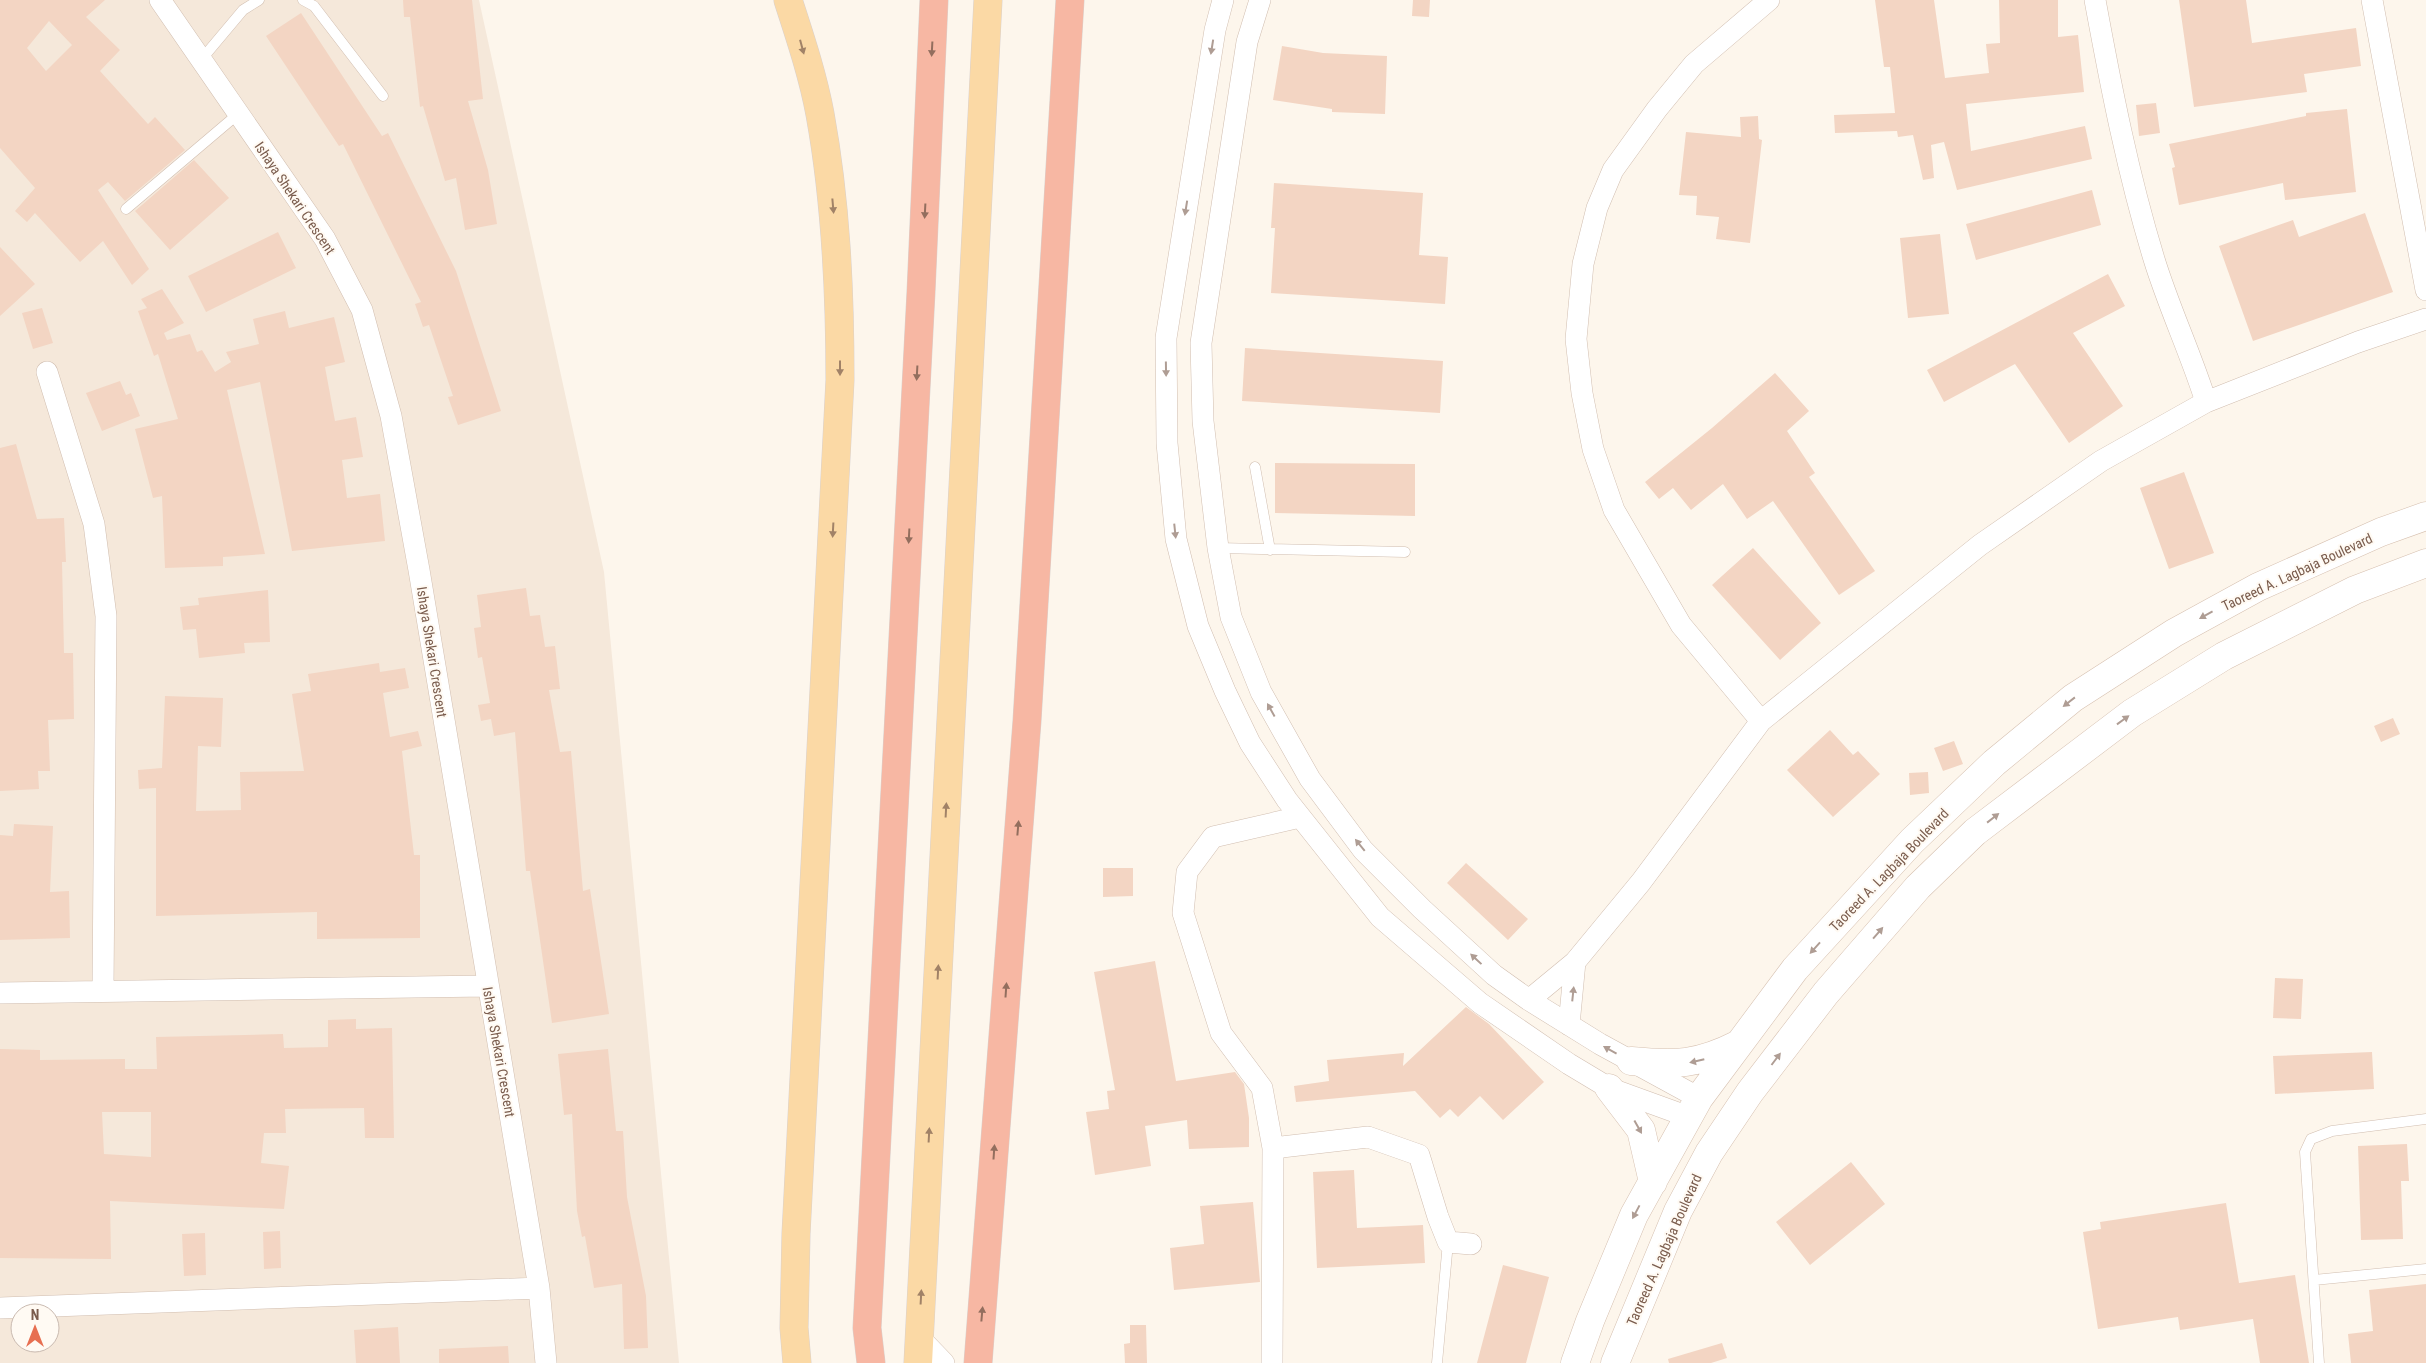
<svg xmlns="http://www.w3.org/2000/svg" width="2426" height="1363" font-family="'Roboto Condensed',sans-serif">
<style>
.residential{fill:#f5e8da;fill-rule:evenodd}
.building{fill:#f3d5c3;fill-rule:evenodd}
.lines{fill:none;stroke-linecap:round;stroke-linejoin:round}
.lane-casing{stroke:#d1beb0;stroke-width:11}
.street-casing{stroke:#d1beb0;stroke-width:22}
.secondary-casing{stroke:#d6c0b0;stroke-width:29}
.primary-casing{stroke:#dad1cd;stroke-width:29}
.highway-casing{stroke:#dad1cd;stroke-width:29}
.lane{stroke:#fff;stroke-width:10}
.street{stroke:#fff;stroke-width:21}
.secondary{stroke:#fff;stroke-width:28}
.primary{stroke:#fbd9a5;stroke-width:28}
.highway{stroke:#f7b7a3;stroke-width:28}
.oneway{fill:#a18267}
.oneway2{fill:#af9d94}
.oneway3{fill:#936e5e}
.labels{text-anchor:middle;stroke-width:4;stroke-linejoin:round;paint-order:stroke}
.street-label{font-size:14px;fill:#7a5c4d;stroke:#fffaf3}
</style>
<rect width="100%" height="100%" fill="#fdf6ec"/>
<path class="residential" d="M0,0H479L604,572L679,1363H0ZM20,1313H50V1343H20Z"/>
<path class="building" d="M0,0H105L86,17L120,50L100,71L148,124L155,117L185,150L125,201L108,182L98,190L149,269L132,285L103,241L80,262L35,213L27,222L15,211L35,188L0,148ZM49,21L72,45L46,71L27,48Z
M403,0H472L483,99L468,101L488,170L497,224L465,230L456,178L445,181L423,106L420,107L410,17H404Z
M1413,0H1430L1429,17L1412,16Z
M1875,0H1934L1945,78L1989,73L1986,44L2000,43L1999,0H2058V37L2078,35L2084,92L1966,104L1971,151L2085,126L2092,159L1957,190L1944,142L1931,145L1934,178L1923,180L1913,135L1898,137L1897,131L1835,133L1834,115L1895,113L1890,67H1884Z
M2179,0H2246L2252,43L2356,28L2361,66L2304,74L2307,92L2194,107Z
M301,13L382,136L388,133L456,271L501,411L458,425L448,397L453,396L429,325L423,327L415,304L421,302L343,144L339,146L266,36Z
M1282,46L1323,53L1387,56L1385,114L1332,112V109L1273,100Z
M2156,103L2160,133L2139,136L2136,105Z
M2347,109L2356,192L2285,200L2283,183L2179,205L2172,168L2175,167L2169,144L2306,116V113Z
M1758,116L1759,139L1762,140L1750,243L1716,239L1719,217L1696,215L1697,196L1679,195L1686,132L1741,137L1740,117Z
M194,160L229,198L170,250L135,211Z
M1274,183L1423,193L1419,255L1448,257L1445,304L1271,293L1275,228H1271Z
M2092,190L2101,225L1976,260L1966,224Z
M2365,213L2393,292L2253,341L2219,246L2293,220L2299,237Z
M278,232L296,268L206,312L188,276Z
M1940,234L1949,314L1908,318L1900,238Z
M0,247L35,284L0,316Z
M2108,274L2125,306L2073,333L2123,406L2069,443L2015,364L1944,402L1927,370Z
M162,289L184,323L164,333L167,340L190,334L197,352L202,350L215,372L231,362L226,352L259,344L253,319L285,311L289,328L334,317L345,362L325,367L335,421L356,417L363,457L342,460L347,498L380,494L385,541L292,551L260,382L227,390L265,554L223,557V566L165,568L162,496L153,498L135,429L178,419L158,354L154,356L138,311L147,308L141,299Z
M42,308L53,343L33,349L22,313Z
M1245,348L1443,361L1440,413L1242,401Z
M1775,373L1809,411L1787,431L1815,473L1809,477L1875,571L1839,595L1773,501L1747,519L1723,484L1691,510L1673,488L1659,499L1645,482L1712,428Z
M120,381L126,395L131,393L140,416L102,431L86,393Z
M16,444L37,519L64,518L66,562H62L64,653H73L74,719L48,720L50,771H38L39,789L0,791V448Z
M1275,463L1415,464V516L1275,513Z
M2184,472L2214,553L2169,569L2140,488Z
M1753,548L1821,623L1780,660L1712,585Z
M526,588L530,616L540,615L545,647L555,646L560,689L549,690L560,752L571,751L583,891L590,889L609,1014L552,1023L530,871H526L515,732L494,736L491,719L481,721L478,705L490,703L482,657L478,658L474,628L481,627L477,595Z
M268,590L270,642L244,643L245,653L199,658L196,629L183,630L180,607L199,605L198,598Z
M379,663L380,672L405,668L409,688L383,693L390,737L418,731L422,746L402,751L414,855H420V938L317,939V912L156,916V788L139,789L138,770L162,768L165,696L223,698L221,747L198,746L196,811L241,810L240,772L304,771L292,694L311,691L308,674Z
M2393,718L2400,734L2381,742L2374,726Z
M1830,730L1853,755L1858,751L1880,774L1833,817L1787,770Z
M1954,741L1963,764L1943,771L1934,748Z
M1928,772L1929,793L1910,795L1909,773Z
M14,824L53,826L50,892L69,891L70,938L0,940V835L13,836Z
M1466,863L1528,919L1508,940L1447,883Z
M1103,868H1133V896L1103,897Z
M1155,961L1176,1081L1235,1072L1244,1084L1249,1118V1147L1189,1149L1187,1120L1145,1126L1151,1166L1095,1175L1086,1112L1109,1109L1107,1091L1115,1090L1094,972Z
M2275,978L2303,979L2301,1019L2273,1018Z
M1466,1007L1489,1024L1544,1082L1503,1120L1480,1096L1458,1117L1450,1109L1440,1118L1415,1091L1296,1102L1294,1086L1329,1081L1327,1060L1404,1053L1403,1066Z
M356,1019V1029L392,1028L394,1138H365L364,1108L285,1109L286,1133H264L261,1163L289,1166L284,1209L110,1201L111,1259L0,1258V1049L40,1050V1060L125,1059V1069H157L156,1037L283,1034L284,1048L328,1047V1020ZM102,1112H151V1157L104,1154Z
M608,1049L616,1131H623L627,1197L646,1296L648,1348L624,1349L622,1284L594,1288L585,1236L582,1237L577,1211L572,1114L564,1115L558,1054Z
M2372,1052L2374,1089L2275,1094L2273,1056Z
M2407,1144L2409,1181H2401L2403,1239L2361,1240L2358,1146Z
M1851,1162L1885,1204L1810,1265L1776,1222Z
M1354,1170L1357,1228L1423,1225L1425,1263L1317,1268L1313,1172Z
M1253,1202L1260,1282L1174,1290L1170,1248L1204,1244L1200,1206Z
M2226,1203L2239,1283L2295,1275L2309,1363H2260L2253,1319L2180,1330L2178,1317L2098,1329L2083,1232L2101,1229L2100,1222Z
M280,1231L281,1268L264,1269L263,1232Z
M205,1233L206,1275L184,1276L182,1234Z
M1503,1265L1549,1277L1526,1363H1477Z
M2426,1284V1363H2351L2348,1334L2373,1331L2369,1290Z
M1130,1325H1146L1147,1363H1125L1124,1344L1130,1343Z
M398,1327L400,1363H356L354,1330Z
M1722,1343L1727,1358L1711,1363H1669L1668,1359Z
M508,1346L509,1363H439V1349Z"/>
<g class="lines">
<g class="lane-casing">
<path id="lane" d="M303,0L314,6L383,96
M201,60L243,10L259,0
M126,209L238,114
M1255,467L1270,550
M1218,548L1405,552
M2314,1280L2426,1269
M1437,1363L1448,1242
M2319,1363L2305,1152L2311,1139L2332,1131L2426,1119"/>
</g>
<g class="street-casing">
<path id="street" d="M160,0L325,239L362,310L391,416L419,570L539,1288L546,1363
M1223,0L1215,30L1166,338L1167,443L1176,539L1198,626L1225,691L1250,743L1287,800L1380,917L1480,1003L1569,1064L1609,1088L1689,1117
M1260,0L1247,42L1201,343L1203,421L1218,548L1231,617L1261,692L1310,779L1363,850L1422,909L1494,975L1529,1000L1600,1044L1699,1098
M2095,0C2111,87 2128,174 2154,259C2169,308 2191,354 2206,402
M2372,0L2426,290
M47,372L94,524L106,616L103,990
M1761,721L1681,625L1614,510L1593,449L1582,393L1576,339L1583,264L1597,208L1613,170L1657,109L1694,64L1769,0
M0,993L487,986
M1529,1000L1575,962L1641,882L1761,721L1980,545L2101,461L2206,402L2358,342L2426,319
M1569,1025L1575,962
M1273,1148L1368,1137L1419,1155L1438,1217L1448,1242L1471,1244
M0,1308L539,1288
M919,1337L944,1363
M1272,1363L1273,1148L1262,1088L1221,1033L1183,913L1187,872L1213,837L1300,817"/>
</g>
<g class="secondary-casing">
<path id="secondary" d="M1631,1061C1676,1065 1698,1065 1739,1044
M1609,1088L1641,1130L1653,1182
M1575,1363L1590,1321L1634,1215L1699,1098L1795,969L1912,841L1994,763L2073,698L2174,633L2258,587L2381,532L2426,516
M1615,1363L1678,1211L1709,1153L1750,1092L1826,993L1918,887L1975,832L2132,713L2224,656L2355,590L2426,563"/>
</g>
<g class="primary-casing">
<path id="primary" d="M788,0C800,37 813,76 820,114C836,202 840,290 840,380L796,1234L794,1328L797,1363
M918,1363L988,0"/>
</g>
<g class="highway-casing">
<path id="highway" d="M871,1363L867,1328L921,292L934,0
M978,1363L1027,721L1070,0"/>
</g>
<use href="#lane" class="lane"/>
<use href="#street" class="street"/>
<use href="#secondary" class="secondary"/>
<use href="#primary" class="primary"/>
<use href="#highway" class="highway"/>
</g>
<defs><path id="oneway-solid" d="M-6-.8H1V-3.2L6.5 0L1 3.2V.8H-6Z" transform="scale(1.25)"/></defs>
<g class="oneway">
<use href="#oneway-solid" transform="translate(802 47) rotate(75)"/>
<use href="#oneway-solid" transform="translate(833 206) rotate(85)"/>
<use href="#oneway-solid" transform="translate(840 368) rotate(90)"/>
<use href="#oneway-solid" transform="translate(833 530) rotate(93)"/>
<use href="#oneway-solid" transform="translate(946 810) rotate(-87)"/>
<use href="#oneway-solid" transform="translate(938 972) rotate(-87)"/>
<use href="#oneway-solid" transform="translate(929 1135) rotate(-87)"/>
<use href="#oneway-solid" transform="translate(921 1297) rotate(-87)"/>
</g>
<g class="oneway2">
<use href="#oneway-solid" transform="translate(1212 47) rotate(99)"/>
<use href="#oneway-solid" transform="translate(1186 208) rotate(99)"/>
<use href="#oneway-solid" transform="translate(1166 369) rotate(89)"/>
<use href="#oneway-solid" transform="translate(1175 531) rotate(84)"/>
<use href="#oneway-solid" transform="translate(2206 615) rotate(151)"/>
<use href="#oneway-solid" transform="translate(2069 702) rotate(142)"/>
<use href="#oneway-solid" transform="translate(1271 710) rotate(-119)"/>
<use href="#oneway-solid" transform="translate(2123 720) rotate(-36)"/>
<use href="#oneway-solid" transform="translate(1993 818) rotate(-38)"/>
<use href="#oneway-solid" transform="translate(1360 845) rotate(-129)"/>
<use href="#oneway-solid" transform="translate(1878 933) rotate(-49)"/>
<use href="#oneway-solid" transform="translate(1815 948) rotate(132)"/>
<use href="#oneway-solid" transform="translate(1476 959) rotate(-137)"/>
<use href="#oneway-solid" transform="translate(1573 994) rotate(-84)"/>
<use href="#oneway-solid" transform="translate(1610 1050) rotate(-151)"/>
<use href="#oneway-solid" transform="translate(1776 1059) rotate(-53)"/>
<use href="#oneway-solid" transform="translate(1697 1061) rotate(167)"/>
<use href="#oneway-solid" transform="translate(1638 1127) rotate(61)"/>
<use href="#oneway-solid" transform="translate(1636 1212) rotate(118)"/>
</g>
<g class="oneway3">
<use href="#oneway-solid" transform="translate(932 49) rotate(93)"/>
<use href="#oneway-solid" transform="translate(925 211) rotate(93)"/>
<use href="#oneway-solid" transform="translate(917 373) rotate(93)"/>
<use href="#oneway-solid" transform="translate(909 536) rotate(93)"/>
<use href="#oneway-solid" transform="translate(1018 828) rotate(-85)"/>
<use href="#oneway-solid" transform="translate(1006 990) rotate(-86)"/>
<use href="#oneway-solid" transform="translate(994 1152) rotate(-86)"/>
<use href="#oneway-solid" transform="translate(982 1314) rotate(-85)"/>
</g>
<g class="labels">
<g class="street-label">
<text transform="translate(295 198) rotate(56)" y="5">Ishaya Shekari Crescent</text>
<text transform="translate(2297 572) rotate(-25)" y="5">Taoreed A. Lagbaja Boulevard</text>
<text transform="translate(432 652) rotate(81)" y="5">Ishaya Shekari Crescent</text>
<text transform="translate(1889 870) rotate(-46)" y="5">Taoreed A. Lagbaja Boulevard</text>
<text transform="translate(499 1052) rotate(80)" y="5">Ishaya Shekari Crescent</text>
<text transform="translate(1664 1250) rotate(-66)" y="5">Taoreed A. Lagbaja Boulevard</text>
</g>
</g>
<g transform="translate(35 1328)"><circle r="24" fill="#fffaf3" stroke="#cabbb1"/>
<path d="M0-4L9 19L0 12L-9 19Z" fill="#e76f51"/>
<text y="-8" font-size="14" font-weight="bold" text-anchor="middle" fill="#7a5c4d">N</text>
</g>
</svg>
